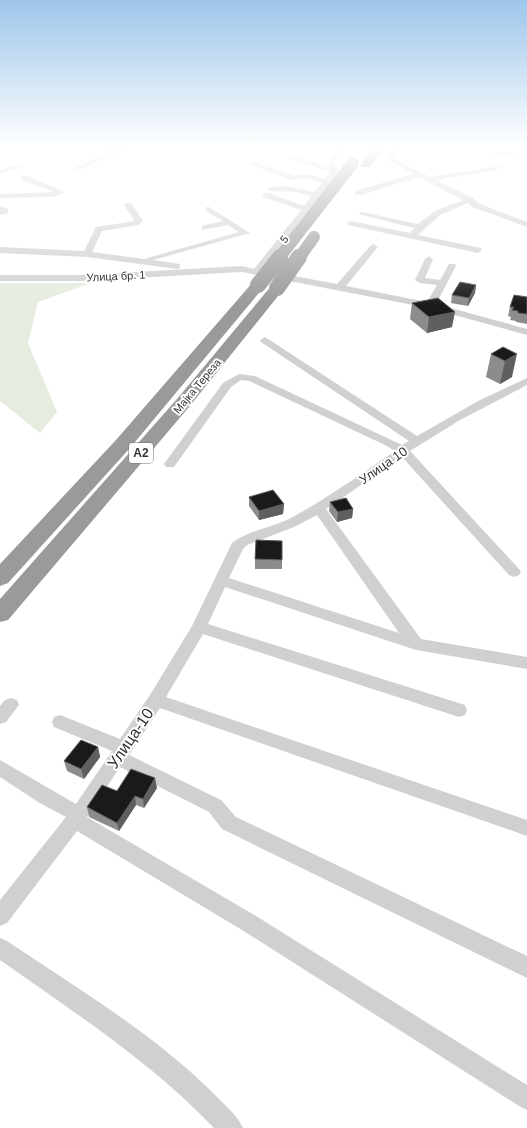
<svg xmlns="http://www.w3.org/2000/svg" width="527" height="1128" font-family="Arial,sans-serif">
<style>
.green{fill:#e6ecdf}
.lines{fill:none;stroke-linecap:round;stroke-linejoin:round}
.minor{fill:#d0d0d0;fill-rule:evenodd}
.motorway{fill:#9a9a9a;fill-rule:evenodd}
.motorway-bridge-far1{stroke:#9a9a9a;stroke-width:12}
.motorway-bridge{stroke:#9a9a9a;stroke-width:16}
.wall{fill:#8c8c8c}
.shaded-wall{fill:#5f5f5f}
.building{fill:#1a1a1a;stroke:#5f5f5f}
.labels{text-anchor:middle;stroke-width:4;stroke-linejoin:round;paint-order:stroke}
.far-street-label{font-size:11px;fill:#333;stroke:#fff}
.shield{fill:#fff;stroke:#707070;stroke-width:1}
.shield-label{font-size:12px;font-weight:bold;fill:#333}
.street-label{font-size:13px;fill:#333;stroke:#fff}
.near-street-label{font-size:16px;fill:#333;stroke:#fff}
</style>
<rect width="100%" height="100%" fill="#fff"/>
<path class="green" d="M0,283H91L38,302L28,343L57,412L40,433L0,401Z"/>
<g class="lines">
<path class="minor" d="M120,147H128L80,170L73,168Z
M338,147H344L334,162L339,171L262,270L337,284L371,245L374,244L378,247L346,286L427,302L437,285L420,283L415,280L425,259L429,256L433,259L425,278L440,280L449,264H455L456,266L436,304L527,329V335L429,308L242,272L80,281H0V275H80L242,266L254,269L301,210L263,197V193H269L304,206L311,196L296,192L271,191L267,189C276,182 304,190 314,192L322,183L307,178L290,180L248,163L254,162L294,176L307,174L325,179L331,172L288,158L291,156L330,167L328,162Z
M396,147H402L394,156V159L430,177L499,166L500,168L496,170L436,180L473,198L478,203L527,222V227L472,207L468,203L440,215L418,235L481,248L482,250L478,253L348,225L347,223L351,221L410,233L414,228L358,214L362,212L418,224L435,211L463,200L419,177L361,195H355V191L413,174L388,160L387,156Z
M494,152L527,153V157L492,155V153Z
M21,164L25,166L23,167L0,174V170Z
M21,176H27L65,192L54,197L0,198V194L54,192L21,180Z
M125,203H131L143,221L138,225L102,231L92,252L144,259L239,232L228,225L202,230V226L223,221L206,211V207H209L250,233L153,260L180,264V268L177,269L87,257L0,253V247L84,251L96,227L135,221L124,205Z
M0,206L8,209V213L0,215Z
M265,337L417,436L480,400L527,378V385L460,420L410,451L519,569L521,572L519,575L514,577L509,575L402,457L326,509L421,639L527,657V669L416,650L225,587L208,624L465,705L467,710L465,715L459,717L203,634L166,697L527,820V836L160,708L129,755L221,800L236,817L527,956V978L222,829L209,812L120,767L87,817L256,916L527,1085V1110L519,1106L242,930L77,831L7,923L0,926V900L66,817L38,802L0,777V760L76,804L112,751L54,727L52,722L54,717L60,715L120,739L150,695L192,626L232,543C245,532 272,527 289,519C326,499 360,475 395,451L385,445L249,381L241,380L231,387L174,467H166L164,464L223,383L239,374L255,376L402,445L409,441L261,342L260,340ZM317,515L399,633L229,578L243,549L247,545L294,527Z
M11,698L17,700L19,705L6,722L0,724V706L5,700Z
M0,938L7,941C78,989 155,1034 216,1096C226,1106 237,1115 243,1128H214C151,1062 75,1013 0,960Z"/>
<path class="motorway" d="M375,147H385L370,167H362L360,165Z
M258,281L263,282L265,285L263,288L130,448L8,583L0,586V564L116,440L253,282Z
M277,284L282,285L284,288L282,291L189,407L8,620L0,622V599L177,399L272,285Z"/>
<path class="motorway-bridge-far1" d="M279,258L353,163
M299,258L314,237"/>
<path class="motorway-bridge" d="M258,285L280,257
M277,288L299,257"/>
</g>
<path class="wall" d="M476,285L475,293L468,306L451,303L452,295Z
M527,297V324L516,322V321L510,320L511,317L508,316L510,307Z
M412,303L452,327L427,333L410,319Z
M503,347L512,377L500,384L486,377L491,354Z
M249,497L284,504L283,514L259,520L249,506Z
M330,502L353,509L352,518L337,522L329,511Z
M282,541V569H255V559Z
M98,747L100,757L84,779L67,771L64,761Z
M157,788L144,808L136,805L119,831L89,817L87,807L117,791Z"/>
<path class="shaded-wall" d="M476,285L475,293L468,306L469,298Z
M455,312L452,327L427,333L429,317Z
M517,354L512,377L500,384L505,361Z
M284,504L283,514L259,520V511Z
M353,509L352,518L337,522L338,512Z
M98,747L100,757L84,779L81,769Z
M155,778L157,788L144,808L143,799Z
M135,796L136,805L119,831L117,823Z"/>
<path class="building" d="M460,282L476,285L469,298L452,295Z
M514,295L527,297V314L518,313V311L512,310L514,307H510Z
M438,298L455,312L429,317L412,303Z
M503,347L517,354L505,361L491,354Z
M273,490L284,504L259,511L249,497Z
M346,498L353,509L338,512L330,502Z
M256,540L282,541V560L255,559Z
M81,740L98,747L81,769L64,761Z
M131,769L155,778L143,799L135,796L117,823L87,807L102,785L117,791Z"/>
<linearGradient id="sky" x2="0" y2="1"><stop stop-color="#9ec6ea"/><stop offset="0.48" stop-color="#fff"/><stop offset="1" stop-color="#fff" stop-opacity="0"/></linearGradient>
<rect width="527" height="305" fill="url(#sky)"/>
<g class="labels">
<g class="far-street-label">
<text transform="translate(284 239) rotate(-51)" y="4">5</text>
<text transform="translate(116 276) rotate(-3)" y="4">Улица бр. 1</text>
<text transform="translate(197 386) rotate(-50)" y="4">Мајка Тереза</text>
</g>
<rect class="shield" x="129" y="443" width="24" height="20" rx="3"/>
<g class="shield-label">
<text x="141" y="457">A2</text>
</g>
<g class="street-label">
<text transform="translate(383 465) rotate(-35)" y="5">Улица 10</text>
</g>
<g class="near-street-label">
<text transform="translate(130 738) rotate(-56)" y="6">Улица-10</text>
</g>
</g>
</svg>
